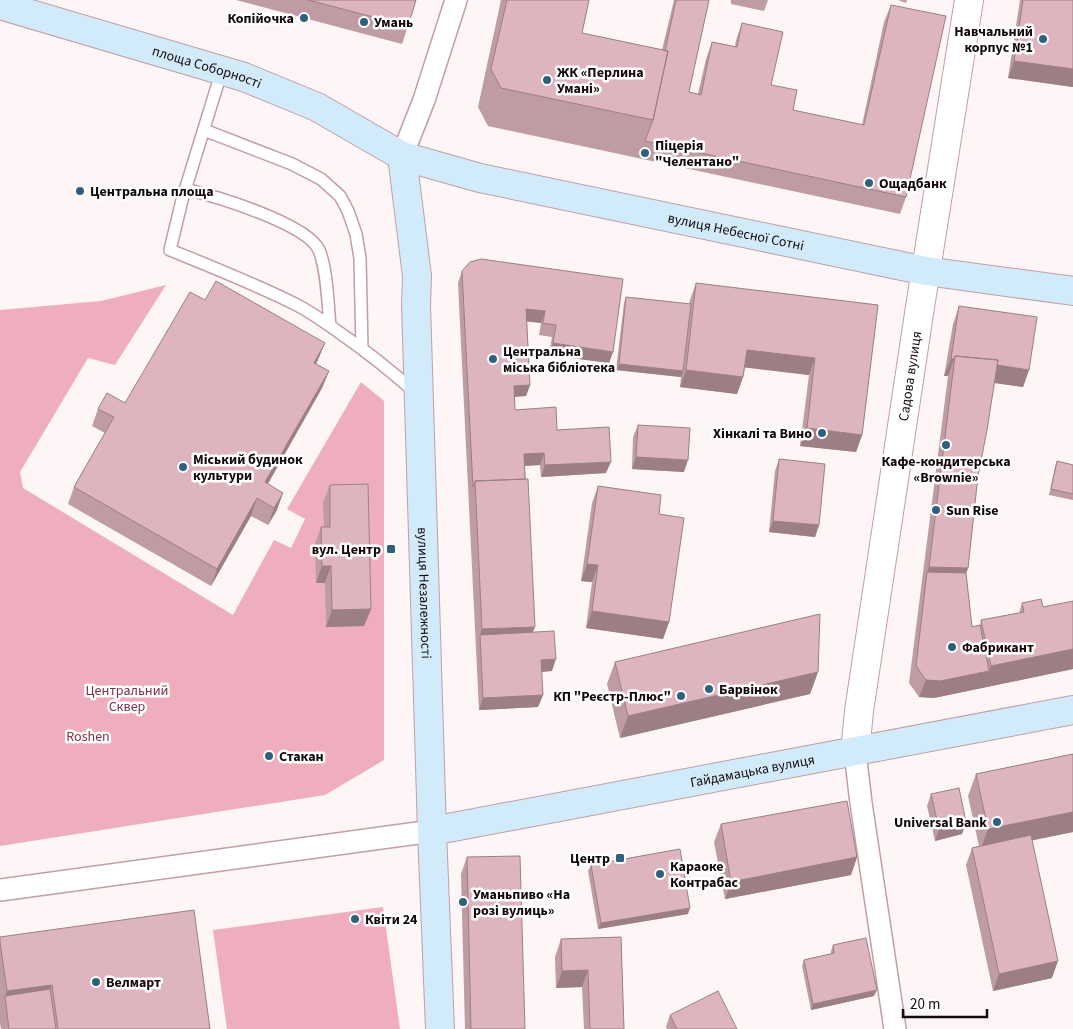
<svg xmlns="http://www.w3.org/2000/svg" width="1073" height="1029" font-family="'Source Sans 3',sans-serif">
<style>
.park{fill:#efaebd}
.lines{fill:none;stroke-linecap:round;stroke-linejoin:round}
.service-casing{stroke:#c49da5;stroke-width:14}
.minor-casing{stroke:#c49da5;stroke-width:24}
.tertiary-casing{stroke:#c49da5;stroke-width:30}
.secondary-casing{stroke:#c49da5;stroke-width:30}
.service{stroke:#fff;stroke-width:11}
.minor{stroke:#fff;stroke-width:21}
.tertiary{stroke:#fff;stroke-width:28}
.secondary{stroke:#d2ebfa;stroke-width:28}
.wall{fill:#bf9ca3}
.shaded-wall{fill:#9b7f85}
.building{fill:#deb5be;stroke:#9b7f85}
.poi-dot{fill:#2f607e;stroke:#fff;stroke-width:2}
.labels{text-anchor:middle;stroke-width:5;stroke-linejoin:round;paint-order:stroke}
.poi-label{font-size:14px;font-weight:bold;fill:#15080b;stroke:#fff;text-anchor:start}
.street-label{font-size:14px;fill:#15080b;stroke:#fff}
.park-label{font-size:14px;fill:#7e2f48;stroke:#fff}
</style>
<rect width="100%" height="100%" fill="#fdf5f6"/>
<path class="park" d="M166,285L115,365L88,358L20,472L23,488L233,615L274,540L291,548L305,519L287,509L361,382L384,401V760L325,795L0,846V310L101,301Z
M383,907L400,1029H227L213,930Z"/>
<g class="lines">
<g class="service-casing">
<path id="service" d="M222,70L182,200L170,250C212,267 255,284 295,304C311,312 326,323 340,333C366,351 391,371 415,392
M204,130L292,164L321,179L340,196L348,211L356,234L360,258L362,349
M185,189C215,196 306,223 319,250C327,269 328,305 330,326"/>
</g>
<g class="minor-casing">
<path id="minor" d="M402,156L424,100L456,0
M855,752L861,803L895,1029
M0,890L432,831"/>
</g>
<g class="tertiary-casing">
<g id="tertiary">
<path id="s1" d="M855,752L859,711L920,307L969,0"/>
</g>
</g>
<g class="secondary-casing">
<g id="secondary">
<path id="s2" d="M0,5L244,77L317,107L402,156L480,178L926,271L1073,291"/>
<path id="s3" d="M402,156L417,276L416,304L432,831L440,1029"/>
<path id="s4" d="M432,831L1073,710"/>
</g>
</g>
<use href="#service" class="service"/>
<use href="#minor" class="minor"/>
<use href="#tertiary" class="tertiary"/>
<use href="#secondary" class="secondary"/>
</g>
<path class="wall" d="M236,0H416L408,26L402,44Z
M501,0H589L582,33L662,50L674,0H709L689,92L698,94L706,59L712,42L735,47L736,40L742,23L771,85L793,110L862,125L884,22L891,5L906,197L900,214L488,126L478,107Z
M731,0H768L764,11L731,4Z
M898,0H907L906,3Z
M1020,0H1073V87L1008,78Z
M470,262L613,352L609,363L549,355L552,337L539,335L541,323L527,321L530,385L526,396L514,397L515,410L557,430L606,473L541,477L540,465L525,466L533,632L552,671L541,672L543,695L538,707L479,710L458,283L462,271Z
M696,283L878,305L862,435L856,452L800,446L809,375L745,367L743,377L737,394L680,387L681,377L616,370L624,303L626,297L689,304L690,300Z
M205,300L318,360L316,364L329,371L322,388L268,484L277,510L268,525L251,516L211,586L68,504L74,487L105,433L92,426L98,409L125,403Z
M959,306L1029,370L1023,387L994,383L978,476L968,568L966,573L972,627L980,625L981,620L1019,613L1022,603L1043,607L1073,601V669L934,698L919,697L909,683L948,376H944L953,324Z
M638,425L684,472L632,469L633,437Z
M779,459L819,525L815,537L769,532L775,471Z
M1057,461L1073,465V500L1049,495L1055,467Z
M330,485L371,609L364,626L326,627L325,583H316L315,544L321,527H324L323,502Z
M598,486L669,622L663,639L586,628L592,582L581,581L592,503Z
M615,662L818,672L810,694L620,738L607,684Z
M1073,754V832L1032,840L1052,978L993,991L966,865L972,848L979,846L968,796L976,774Z
M931,794L966,822L962,834L935,841L927,806Z
M721,824L857,857L851,875L725,899L714,842Z
M467,857L525,1029H465L461,874Z
M591,865L688,914L598,929L588,871Z
M0,937L210,1029H1L0,1023Z
M621,937L624,1029H584L582,987L556,988L555,957L561,939Z
M833,945L874,996L811,1010L802,966L804,960L831,954V951Z
M670,1015L737,1029H667L666,1027Z"/>
<path class="shaded-wall" d="M1014,61L1073,69V87L1008,78Z
M526,309L545,311L541,323L522,321Z
M325,343L318,360L307,380L314,363Z
M553,343L613,352L609,363L549,355Z
M747,350L815,358L809,375L741,367Z
M951,359H954L948,376H944Z
M955,359L1029,370L1023,387L953,377Z
M619,364L683,371L681,377L616,370Z
M686,370L743,377L737,394L680,387Z
M329,371L322,388L259,499L265,482Z
M530,385L526,396L509,397L514,386Z
M807,428L862,435L856,452L800,446Z
M544,453L540,465L520,466L524,454Z
M636,457L688,460L684,472L632,469Z
M611,462L606,473L541,477L545,465Z
M283,493L277,510L268,525L274,508Z
M257,498L251,516L211,586L217,569Z
M773,521L819,525L815,537L769,532Z
M587,564L598,565L592,582L581,581Z
M322,566H331L325,583H316Z
M929,567L968,568L960,590L927,572Z
M371,609L364,626L326,627L332,610Z
M592,611L669,622L663,639L586,628Z
M535,627L528,644L480,635L482,629Z
M1073,649V669L934,698L919,697L926,680L989,671L991,666Z
M556,659L552,671L537,672L541,660Z
M818,672L810,694L620,738L628,716Z
M543,695L538,707L479,710L483,698Z
M1073,812V832L980,851L988,829Z
M966,822L962,834L935,841L939,829Z
M857,857L851,875L725,899L731,882Z
M690,908L688,914L598,929L601,923Z
M1058,961L1052,978L993,991L999,974Z
M588,970L582,987L556,988L562,971Z
M52,985L44,1007L5,996L7,991Z
M877,990L874,996L811,1010L813,1004Z"/>
<path class="building" d="M308,0H416L408,26Z
M507,0H589L582,33L668,51L653,120L501,88L491,69Z
M676,0H709L689,92L701,95L712,42L737,47L742,23L783,32L771,85L797,90L793,110L864,125L891,5L946,16L906,197L645,141L653,120L668,51H665Z
M1023,0H1073V69L1014,61Z
M481,259L623,279L613,352L553,343L556,325L543,323L545,311L526,309L530,385L514,386L515,410L556,407L557,430L609,427L611,462L545,465L544,453L524,454L525,479L475,481L473,487L462,271L470,262Z
M216,281L325,343L314,363L329,371L265,482L283,493L274,508L257,498L217,569L74,487L114,417L98,409L107,393L125,403L190,292L205,300Z
M696,283L878,305L862,435L807,428L815,358L747,350L743,377L686,370Z
M626,297L691,304L683,371L619,364Z
M959,306L1037,317L1029,370L997,365L998,360L955,356L954,359H951Z
M955,356L998,360L987,430L978,476L968,568L929,567Z
M638,425L690,428L688,460L636,457Z
M779,459L825,464L819,525L773,521Z
M1057,461L1073,465V494L1051,489Z
M528,479L535,627L482,629L475,481Z
M368,484L371,609L332,610L331,566H322L321,527H330V485Z
M598,486L661,495L659,514L684,518L669,622L592,611L598,565L587,564Z
M927,572L966,573L972,627L980,625L989,671L940,681L926,680L916,666Z
M1041,599L1043,607L1073,601V649L991,666L981,620L1024,612L1022,603Z
M820,614L818,672L628,716L615,662Z
M554,631L556,659L541,660L543,695L483,698L480,635Z
M1073,754V812L988,829L976,774Z
M959,788L966,822L939,829L931,794Z
M847,801L857,857L731,882L721,824Z
M1031,835L1058,961L999,974L972,848Z
M680,849L690,908L601,923L591,865Z
M520,856L525,1029H471L467,857Z
M194,910L210,1029H58L52,985L7,991L0,942V937Z
M621,937L624,1029H590L588,970L562,971L561,939Z
M866,938L877,990L813,1004L804,960L834,953L833,945Z
M50,989L56,1029H9L5,996Z
M718,991L737,1029H677L670,1015Z"/>
<g class="poi-dot">
<circle cx="304" cy="18" r="5"/>
<circle cx="364" cy="22" r="5"/>
<circle cx="1043" cy="39" r="5"/>
<circle cx="547" cy="80" r="5"/>
<circle cx="645" cy="153" r="5"/>
<circle cx="869" cy="183" r="5"/>
<circle cx="80" cy="191" r="5"/>
<circle cx="493" cy="359" r="5"/>
<circle cx="822" cy="433" r="5"/>
<circle cx="946" cy="445" r="5"/>
<circle cx="183" cy="467" r="5"/>
<circle cx="936" cy="510" r="5"/>
<rect x="386" y="544" width="10" height="10" rx="2.5"/>
<circle cx="952" cy="647" r="5"/>
<circle cx="709" cy="689" r="5"/>
<circle cx="681" cy="696" r="5"/>
<circle cx="269" cy="756" r="5"/>
<circle cx="997" cy="822" r="5"/>
<rect x="615" y="853" width="10" height="10" rx="2.5"/>
<circle cx="660" cy="874" r="5"/>
<circle cx="463" cy="902" r="5"/>
<circle cx="355" cy="919" r="5"/>
<circle cx="96" cy="982" r="5"/>
</g>
<g class="labels">
<g class="poi-label">
<text x="294" y="23" text-anchor="end">Копійочка</text>
<text x="374" y="27">Умань</text>
<text x="1033" y="36" text-anchor="end">Навчальний<tspan x="1033" dy="16">корпус №1</tspan></text>
<text x="557" y="77">ЖК «Перлина<tspan x="557" dy="16">Умані»</tspan></text>
<text x="655" y="150">Піцерія<tspan x="655" dy="16">"Челентано"</tspan></text>
<text x="879" y="188">Ощадбанк</text>
<text x="90" y="196">Центральна площа</text>
<text x="503" y="356">Центральна<tspan x="503" dy="16">міська бібліотека</tspan></text>
<text x="812" y="438" text-anchor="end">Хінкалі та Вино</text>
<text x="193" y="464">Міський будинок<tspan x="193" dy="16">культури</tspan></text>
<text x="946" y="466" text-anchor="middle">Кафе-кондитерська<tspan x="946" dy="16">«Brownie»</tspan></text>
<text x="946" y="515">Sun Rise</text>
<text x="381" y="554" text-anchor="end">вул. Центр</text>
<text x="962" y="652">Фабрикант</text>
<text x="719" y="694">Барвінок</text>
<text x="671" y="701" text-anchor="end">КП "Реєстр-Плюс"</text>
<text x="279" y="761">Стакан</text>
<text x="987" y="827" text-anchor="end">Universal Bank</text>
<text x="610" y="863" text-anchor="end">Центр</text>
<text x="670" y="871">Караоке<tspan x="670" dy="16">Контрабас</tspan></text>
<text x="473" y="899">Уманьпиво «На<tspan x="473" dy="16">розі вулиць»</tspan></text>
<text x="365" y="924">Квіти 24</text>
<text x="106" y="987">Велмарт</text>
</g>
<g class="street-label">
<text dy="5" stroke="none"><textPath href="#s2" startOffset="216">площа Соборності</textPath></text>
<text dy="5" stroke="none"><textPath href="#s2" startOffset="774">вулиця Небесної Сотні</textPath></text>
<text dy="5" stroke="none"><textPath href="#s1" startOffset="380">Садова вулиця</textPath></text>
<text dy="5" stroke="none"><textPath href="#s3" startOffset="438">вулиця Незалежності</textPath></text>
<text dy="5" stroke="none"><textPath href="#s4" startOffset="326">Гайдамацька вулиця</textPath></text>
</g>
<g class="park-label">
<text x="127" y="695">Центральний<tspan x="127" dy="16">Сквер</tspan></text>
<text x="88" y="741">Roshen</text>
</g>
</g>
<path d="M903 1009v8h84v-8" fill="none" stroke="#15080b" stroke-width="2.5"/>
<text x="910" y="1009" font-size="15" fill="#15080b" stroke="#ffffff" stroke-width="4" paint-order="stroke">20 m</text>
</svg>
